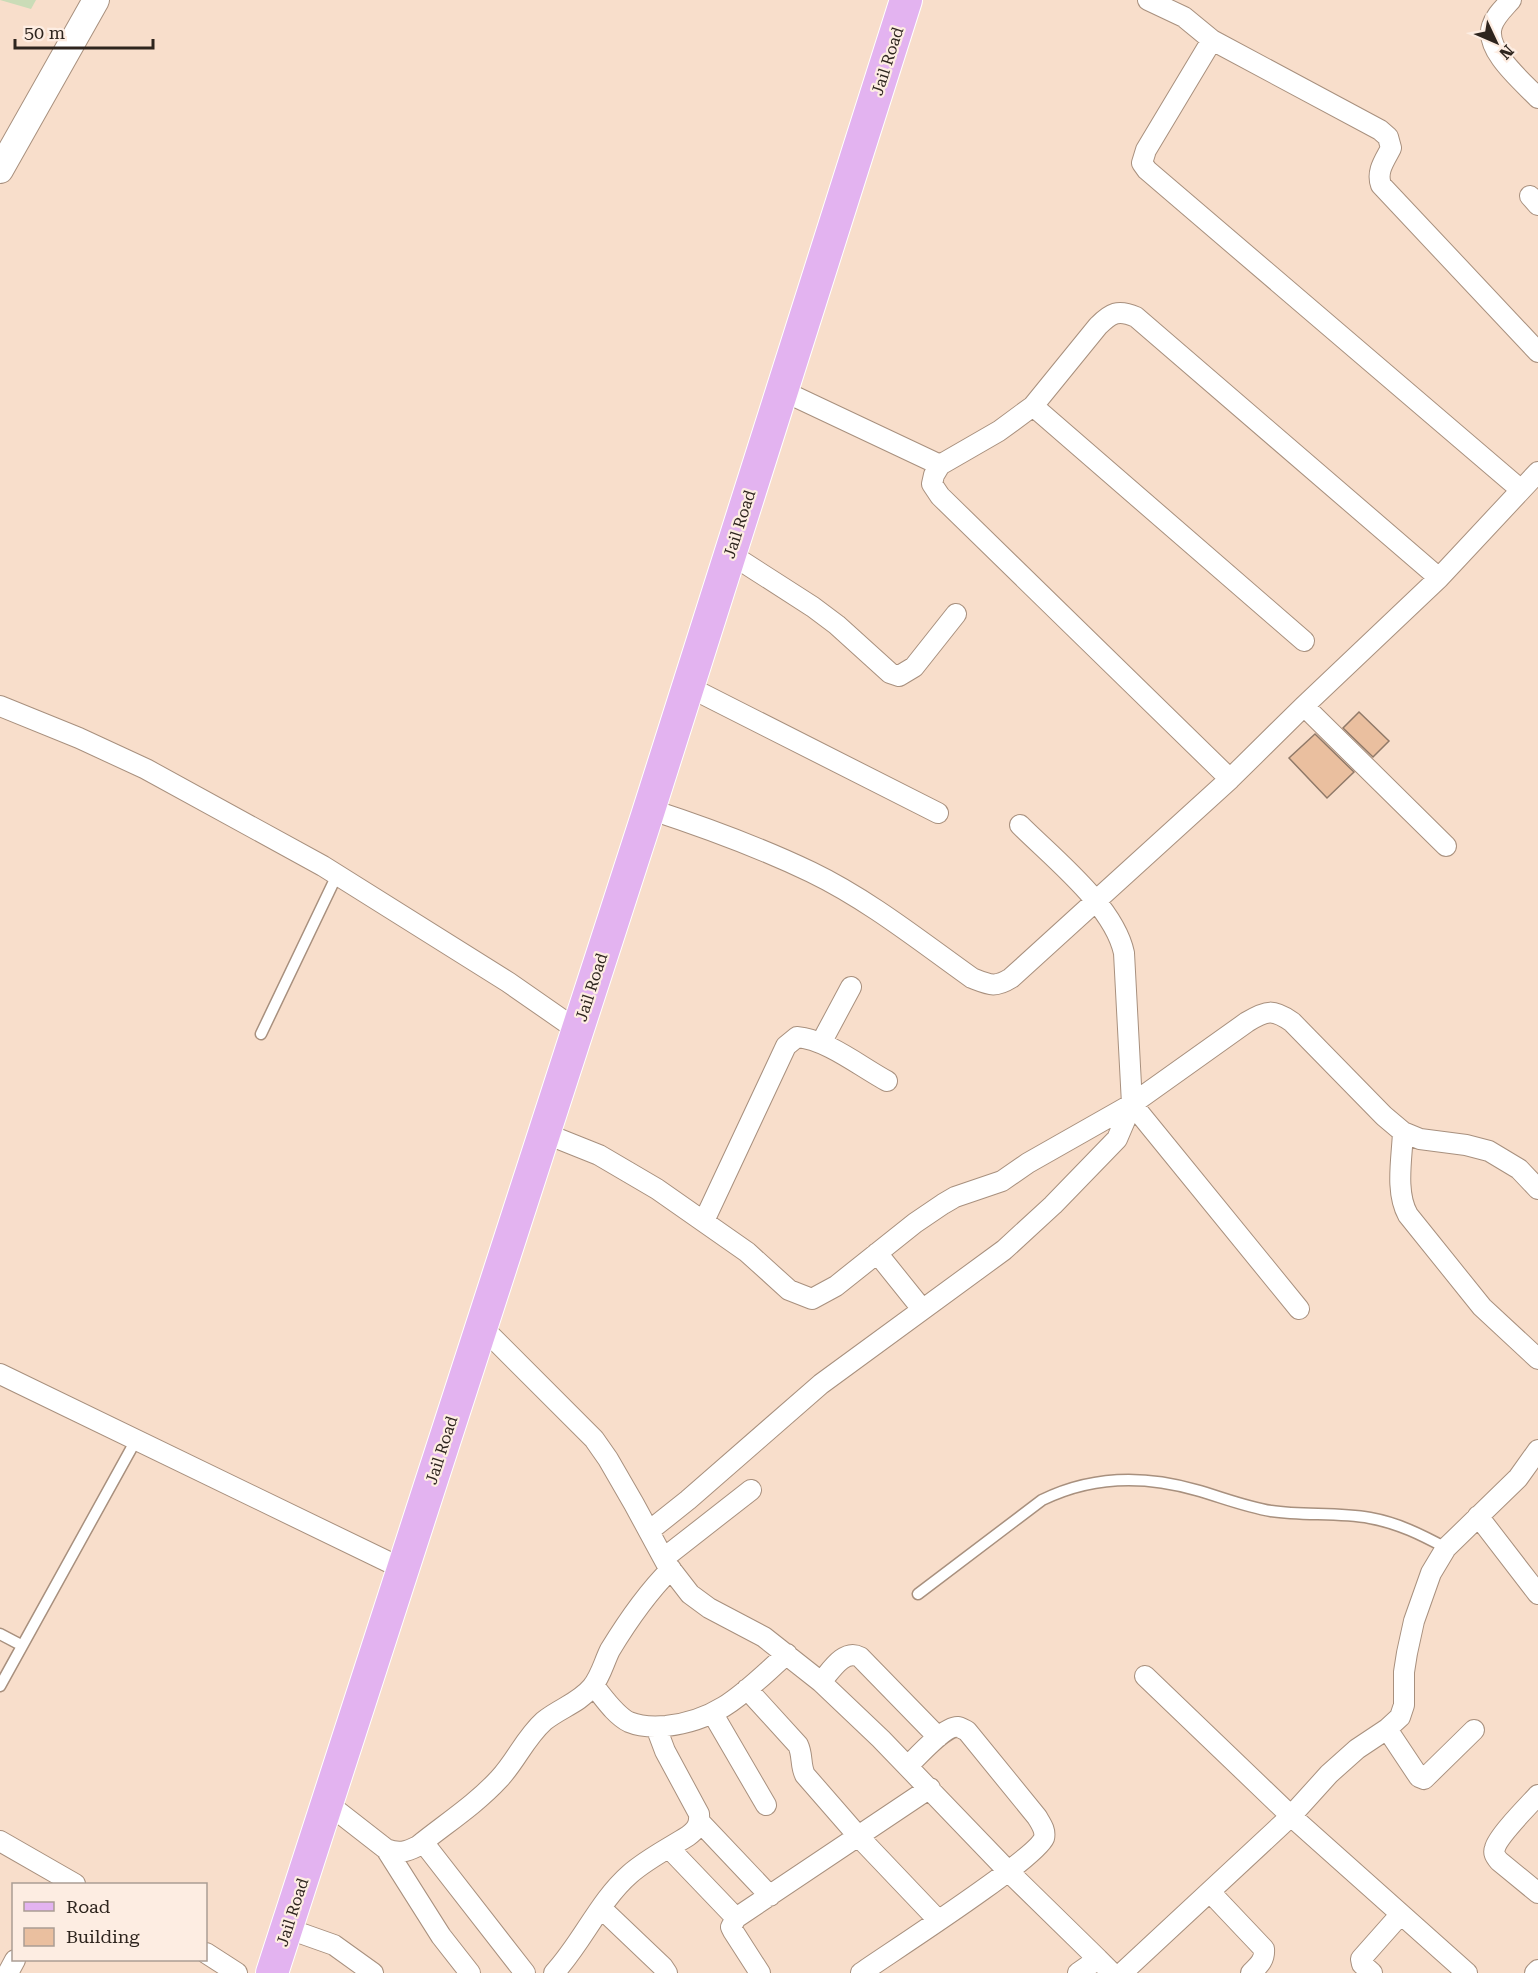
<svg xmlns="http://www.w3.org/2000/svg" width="1538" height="1973" font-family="'Roboto Serif',serif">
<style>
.green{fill:#cadcb7}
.building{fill:#eabf9f;stroke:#907968;stroke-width:1.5}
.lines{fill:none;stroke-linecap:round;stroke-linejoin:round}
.service-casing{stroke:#a8907e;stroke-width:13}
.minor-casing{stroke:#a8907e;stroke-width:22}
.tertiary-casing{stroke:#a8907e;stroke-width:28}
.primary-casing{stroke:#fff;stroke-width:34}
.service{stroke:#fff;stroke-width:10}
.minor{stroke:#fff;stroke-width:20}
.tertiary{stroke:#fff;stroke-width:26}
.primary{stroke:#e3b3f0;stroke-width:32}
.labels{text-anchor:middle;stroke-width:4.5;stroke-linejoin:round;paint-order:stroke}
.street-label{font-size:16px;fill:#2e251e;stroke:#fdede2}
</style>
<rect width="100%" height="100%" fill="#f8decb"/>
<path class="green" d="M0,0H36L31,9Z"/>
<path class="building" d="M1359,712L1389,741L1373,757L1343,728Z
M1315,734L1354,772L1327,798L1289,758Z"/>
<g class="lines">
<g class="service-casing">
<path id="service" d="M261,1034L337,875
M918,1594L1042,1500C1091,1476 1144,1475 1196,1490C1221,1497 1246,1507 1271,1511C1304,1516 1337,1512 1370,1518C1398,1523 1422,1535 1446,1548
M0,1634L21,1645
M0,1686L136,1440"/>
</g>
<g class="minor-casing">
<path id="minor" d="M1148,0L1184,17L1212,40L1380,130L1388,137L1391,148C1385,160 1376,171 1381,185L1538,352
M1511,0C1504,8 1495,16 1492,26C1484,50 1523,82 1538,98
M1212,40L1146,150L1142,163L1147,170L1521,490
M1530,196L1538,205
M781,390L940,465
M1033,406L1304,641
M729,553L813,607L837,625L890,673L899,676L914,667L956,614
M687,686L938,813
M0,706L79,738L146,769L323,866L508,982L577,1030
M1304,706L1446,846
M1230,779L940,496L932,484L934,475L940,465L999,431L1033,406L1098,326C1111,313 1118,309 1136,317L1439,578
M649,809C704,827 759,847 811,872C869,900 920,941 972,978C990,985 995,988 1011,978L1230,779L1304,706L1439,578L1538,472
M821,1043L851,987
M1132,1104L1299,1309
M1403,1132C1402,1158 1395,1192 1408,1215L1482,1307L1538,1359
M544,1133L599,1155L657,1189L747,1252L789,1290L812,1299L836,1286L915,1223L943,1204L955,1197L1002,1181L1028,1163L1132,1104L1247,1022C1267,1010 1273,1009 1292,1022L1384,1116L1403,1132L1420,1139L1466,1145L1489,1151L1519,1169L1538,1189
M704,1221L786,1046L797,1037C826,1039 861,1067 887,1081
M877,1253L922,1309
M481,1326L594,1439L608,1459L634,1504L666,1563L690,1594L709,1608L764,1637L821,1682L881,1739L1008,1871L1098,1959
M0,1374L403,1569
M1478,1516L1538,1594
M649,1531L688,1500L821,1384L1004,1250L1053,1205L1117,1139L1132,1104L1124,953C1114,906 1054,859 1020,825
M664,1558L751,1490
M1145,1676L1291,1816L1467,1973
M821,1682C830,1672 844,1648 860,1657L938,1737
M594,1686C604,1698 615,1715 629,1722C641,1727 654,1727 666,1726C722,1720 747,1689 787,1654
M747,1689L798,1745C803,1755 800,1765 805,1775L859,1837L938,1920
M713,1714L766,1805
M1387,1729L1419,1777L1424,1779L1474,1730
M1538,1795C1528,1806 1498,1836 1495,1848C1493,1853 1495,1856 1499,1861L1538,1893
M327,1803L386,1849C399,1854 406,1852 418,1846C445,1824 475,1805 499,1779C516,1761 525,1738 544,1721C560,1708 579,1703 592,1687C601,1676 604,1662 610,1650C627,1622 648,1592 671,1569
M700,1822L770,1896
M0,1841L75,1884
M423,1842L525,1973
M669,1848L736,1918
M386,1849L441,1936L470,1973
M1210,1892L1264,1949C1265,1960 1259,1965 1251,1973
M601,1908L663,1967L667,1973
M286,1928L334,1945L373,1973
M206,1953L237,1973
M8,1973L15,1960
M554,1973C582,1943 599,1901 630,1874C647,1859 669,1848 688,1836C696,1830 700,1825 699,1814L665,1751L656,1727
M760,1973L733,1931L731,1927L736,1918L930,1788
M861,1973C888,1954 1036,1859 1044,1838C1046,1830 1041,1824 1037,1817L967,1731C965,1730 960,1727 958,1727C946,1725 917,1757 908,1766
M1078,1973L1098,1959L1112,1973
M1122,1973L1291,1816L1329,1774L1357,1749L1387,1729L1400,1717L1404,1705V1672L1407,1653L1414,1621L1431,1573L1446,1548L1518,1478L1538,1450
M1372,1973L1362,1964L1361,1959L1400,1915
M1535,1973L1538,1970"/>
</g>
<g class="tertiary-casing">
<path id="tertiary" d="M0,170L96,0"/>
</g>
<g class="primary-casing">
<path id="primary" d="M272,1973L647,816L906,0"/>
</g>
<use href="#service" class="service"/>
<use href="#minor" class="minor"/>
<use href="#tertiary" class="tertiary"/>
<use href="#primary" class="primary"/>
</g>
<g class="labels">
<g class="street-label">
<text transform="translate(887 61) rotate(-72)" y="6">Jail Road</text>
<text transform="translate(739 524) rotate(-72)" y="6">Jail Road</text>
<text transform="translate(591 987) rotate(-72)" y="6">Jail Road</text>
<text transform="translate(441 1450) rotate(-72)" y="6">Jail Road</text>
<text transform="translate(292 1912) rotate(-72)" y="6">Jail Road</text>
</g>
</g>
<rect x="12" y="1883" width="195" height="78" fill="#fdede2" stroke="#aa9d94" stroke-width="1.5"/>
<rect x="24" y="1902" width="30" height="9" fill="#e3b3f0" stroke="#aa9d94" stroke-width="1.5"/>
<text x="66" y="1913" font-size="18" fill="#2e251e">Road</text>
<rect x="24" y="1928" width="30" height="18" fill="#eabf9f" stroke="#aa9d94" stroke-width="1.5"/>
<text x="66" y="1943" font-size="18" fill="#2e251e">Building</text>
<g transform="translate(1496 42) rotate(134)" stroke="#fdede2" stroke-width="4.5" paint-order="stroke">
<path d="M0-4.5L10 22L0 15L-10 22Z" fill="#2e251e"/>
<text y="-9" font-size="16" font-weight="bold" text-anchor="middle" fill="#2e251e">N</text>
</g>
<path d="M15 39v9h138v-9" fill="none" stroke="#2e251e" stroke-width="3"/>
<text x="24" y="39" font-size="18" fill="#2e251e" stroke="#fdede2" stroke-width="4.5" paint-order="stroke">50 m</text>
</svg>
